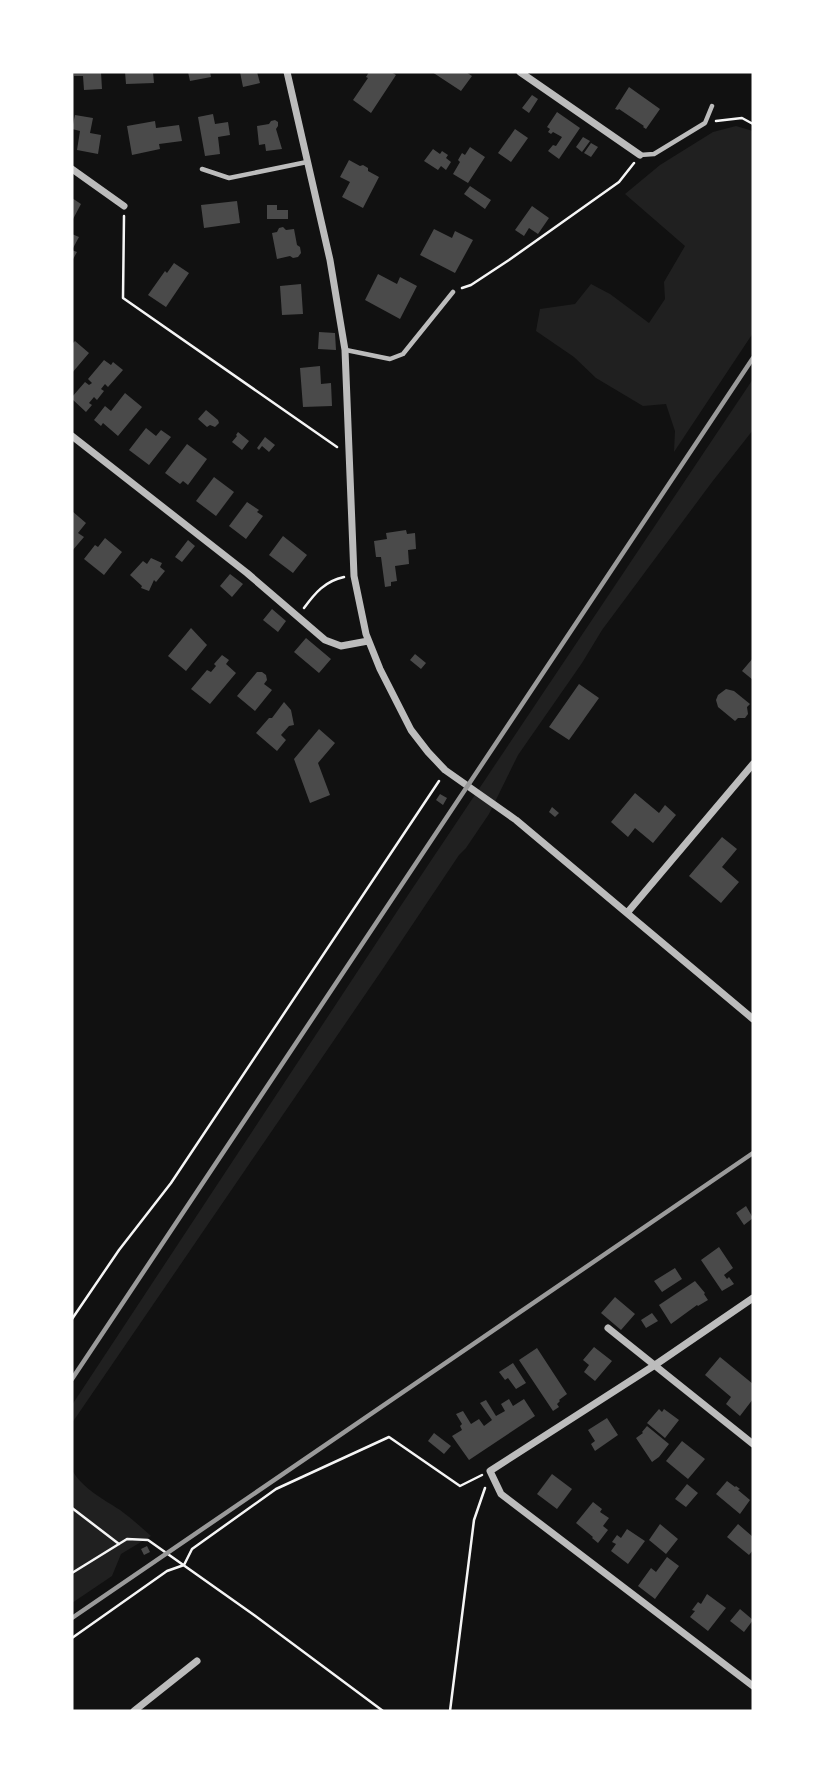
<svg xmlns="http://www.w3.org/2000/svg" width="825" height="1783" font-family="Inter,sans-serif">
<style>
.green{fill:#202020}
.building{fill:#4a4a4a}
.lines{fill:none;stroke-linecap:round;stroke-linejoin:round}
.path{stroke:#f5f5f5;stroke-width:2.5}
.service{stroke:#bcbcbc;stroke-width:4.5}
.minor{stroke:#bcbcbc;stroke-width:7}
.rail{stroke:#9a9a9a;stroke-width:4.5}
</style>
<rect width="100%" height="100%" fill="#111"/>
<path class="green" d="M736,126L753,131V333L674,452L675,431L666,404L643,406L596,378L574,357L536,331L540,309L575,304L591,284L610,294L649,323L665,299L664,282L685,246L625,194L660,165L713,132Z
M753,379V430L712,482L602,630L582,663L518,755L489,814L466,848L459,855L382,970L72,1423V1405L400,907Z
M72,1470C82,1488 103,1499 120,1510C131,1518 141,1527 151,1536L121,1554L112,1576L72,1603Z"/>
<path class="building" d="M74,72H101L102,89L84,90L83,76H74Z
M125,72H153L154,83L126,84Z
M188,72H210L211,77L190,81Z
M240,72H257L260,83L243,87Z
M369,72H391L396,75L371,113L353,100L368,78L366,77Z
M432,72H466L472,76L461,91Z
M629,87L660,109L646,129L643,127L644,126L619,109L618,110L615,109Z
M532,95L538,99L529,113L522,108Z
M557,112L580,128L559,159L548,151L553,145L556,146L562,137L553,132L551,134L548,132L550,129L547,127Z
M213,114L215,124L228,122L230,135L218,137L220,154L205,156L198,117Z
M75,115L93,118L90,133L101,135L98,154L77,150L80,131L72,129Z
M275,120L278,122V126L276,129L282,149L266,151L265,144L259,145L257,126L269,124L271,121Z
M155,121L156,128L179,125L182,141L159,144L160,149L132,155L127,126Z
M515,129L528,138L511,162L498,153Z
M583,137L590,141L582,152L576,147Z
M591,143L598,147L591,157L584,153Z
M470,147L485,157L468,183L453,174L460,162L458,160L462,153L465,155Z
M433,149L440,154L442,151L448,155L446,158L451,162L446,170L441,166L438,170L424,161Z
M349,160L360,166L363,165L368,168V171L379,177L363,208L342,197L350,182L340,177Z
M470,186L491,200L485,209L464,194Z
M72,198L81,204L72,221Z
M237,201L240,223L204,228L201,205Z
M267,205H277V210H288V219H267Z
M532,206L549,218L538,234L529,228L524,236L515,230Z
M283,227L286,230L294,229L297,245L300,247L301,253L298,257L293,258L290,256L277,259L272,233L277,232L279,228Z
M434,229L452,238L455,231L473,240L455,273L420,255Z
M72,234L79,237L72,250L77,252L72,261Z
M174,263L189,273L166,307L148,295L165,271L167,273Z
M378,274L397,284L400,277L417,286L400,319L365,300Z
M301,284L303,314L282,315L280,286Z
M319,332L335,333L336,350L318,349Z
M75,341L89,353L72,373V344Z
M104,360L111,365L113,362L123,370L108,387L105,384L101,389L104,391L97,400L94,397L89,403L92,405L86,412L72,399V397L85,382L89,385L92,383L88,379Z
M320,366L321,384L331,383L332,406L303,407L300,368Z
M125,393L142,407L118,436L103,423L101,426L94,420L105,406L111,411Z
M206,410L218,420L219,423L215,427L210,425L207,427L198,419Z
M146,428L156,436L161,430L171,437L149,465L129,450Z
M238,432L249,441L242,450L232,442L237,436L236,435Z
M265,437L275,445L269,452L262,446L259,450L257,448Z
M187,444L207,459L188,485L183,481L180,484L165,473Z
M214,477L234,492L216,516L196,501Z
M247,502L259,510L257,512L263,516L246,539L229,526Z
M72,511L86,523L78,533L84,537L72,551Z
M406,530L407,534L415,533L416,549L408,550L409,564L395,566L397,581L391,582V586L385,587L381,557H376L374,541L387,539L386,533Z
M283,536L307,555L293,573L269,555Z
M105,538L122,552L104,575L84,559L95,545L98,547Z
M188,540L195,546L182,562L175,557Z
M151,558L162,563L160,567L165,571L156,582L154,580L149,591L141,588L142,586L130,575L143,561L147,564Z
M230,574L243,584L232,597L220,586Z
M272,609L286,621L278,632L263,620Z
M191,628L207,645L186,671L168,656Z
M306,638L331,659L319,673L294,652Z
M415,654L426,663L421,669L410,660Z
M222,655L229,660L226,664L236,673L210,704L191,689L207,670L211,672L216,666L214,664Z
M753,658V680L742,671Z
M257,672H262L266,675L267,680L264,684L272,690L255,711L237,696Z
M579,684L599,698L569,740L549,727Z
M726,689L734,691L750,704L747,707L748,714L745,718H738L735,721L718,707L716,700L718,695Z
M284,702L291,710L294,725L289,726L281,735L286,740L277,751L256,733L269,718H272Z
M319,729L335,743L318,763L330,795L310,803L294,759Z
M635,793L659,813L665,805L676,815L653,843L635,828L628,837L611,822Z
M440,794L447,798L443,805L436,800Z
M552,807L559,813L555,817L549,812Z
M722,837L737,849L722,867L739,882L721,903L689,876Z
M746,1206L753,1218L744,1225L736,1213Z
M719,1247L733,1268L724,1275L727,1279L729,1277L734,1284L722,1291L701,1260Z
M675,1268L682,1279L662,1292L654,1281Z
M695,1281L705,1293L704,1294L708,1300L698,1306L697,1305L671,1324L659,1305Z
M615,1297L635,1314L621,1330L601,1313Z
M652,1313L658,1321L646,1328L641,1320Z
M594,1347L612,1361L595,1381L584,1372L589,1365L583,1360Z
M537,1348L567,1394L559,1400L560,1401L557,1404L559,1407L553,1411L519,1360Z
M720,1357L753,1384V1399L740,1416L726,1404L731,1397L705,1375Z
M513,1363L526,1383L516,1389L508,1378L505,1380L499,1372Z
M509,1399L513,1406L524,1399L535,1416L469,1460L452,1436L462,1430L460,1426L462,1424L456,1414L463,1411L471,1424L479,1419L484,1426L492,1420L480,1403L486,1400L496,1416L505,1411L501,1404Z
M659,1409L662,1412L664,1409L679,1420L665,1438L647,1423Z
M607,1418L618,1435L595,1451L591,1444L595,1441L588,1430Z
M647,1426L669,1444L659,1457L652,1462L636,1438L643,1433L642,1432Z
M434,1433L451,1446L444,1454L428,1441Z
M682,1441L705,1459L688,1479L666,1461Z
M552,1474L572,1489L557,1509L537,1494Z
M727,1481L735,1487L736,1486L740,1489L738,1490L750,1500L740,1514L716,1494Z
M687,1484L698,1493L686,1507L675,1499Z
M593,1502L602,1509L600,1512L609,1518L603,1526L608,1530L598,1543L592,1538L593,1537L576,1523Z
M660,1524L678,1539L666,1554L649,1540Z
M738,1524L753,1537V1550L749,1555L727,1537Z
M627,1529L645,1541L628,1564L611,1551L616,1544L612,1542L617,1535L621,1538Z
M147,1546L150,1552L144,1555L141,1549Z
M667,1557L679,1566L655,1599L638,1586L651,1568L656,1572Z
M707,1594L726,1608L708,1631L690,1617L695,1611L692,1610L698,1602L701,1604Z
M740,1609L753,1620L744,1632L730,1621Z"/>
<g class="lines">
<path class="path" d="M716,121L742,118L753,124
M124,216L123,298L337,447
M462,288L471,285L509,260L619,182L634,163
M304,608C315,593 325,581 344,577
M72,1319L119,1250L171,1183L439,781
M72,1508L119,1544
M72,1573L127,1539L148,1540L254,1615L383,1711
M72,1638L167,1571L184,1565L192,1549L276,1489L389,1437L460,1486L482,1475
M450,1711L474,1520L485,1488"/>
<path class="service" d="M640,155L654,154L705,123L712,106
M202,169L229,178L307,162
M346,350L390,359L403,354L453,292"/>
<path class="minor" d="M287,72L330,260L345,350L354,576L366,634L380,669L411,730L428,752L445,770L516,820L753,1019
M520,72L640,155
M72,169L124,206
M72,436L247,573L325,640L341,646L368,641
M627,913L753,764
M753,1298L655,1365L490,1471L501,1494L753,1686
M608,1328L753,1444
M134,1711L197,1661"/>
<path class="rail" d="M72,1379L753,358
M72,1618L753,1153"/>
</g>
<rect width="825" height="1783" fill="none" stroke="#ffffff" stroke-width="147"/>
</svg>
